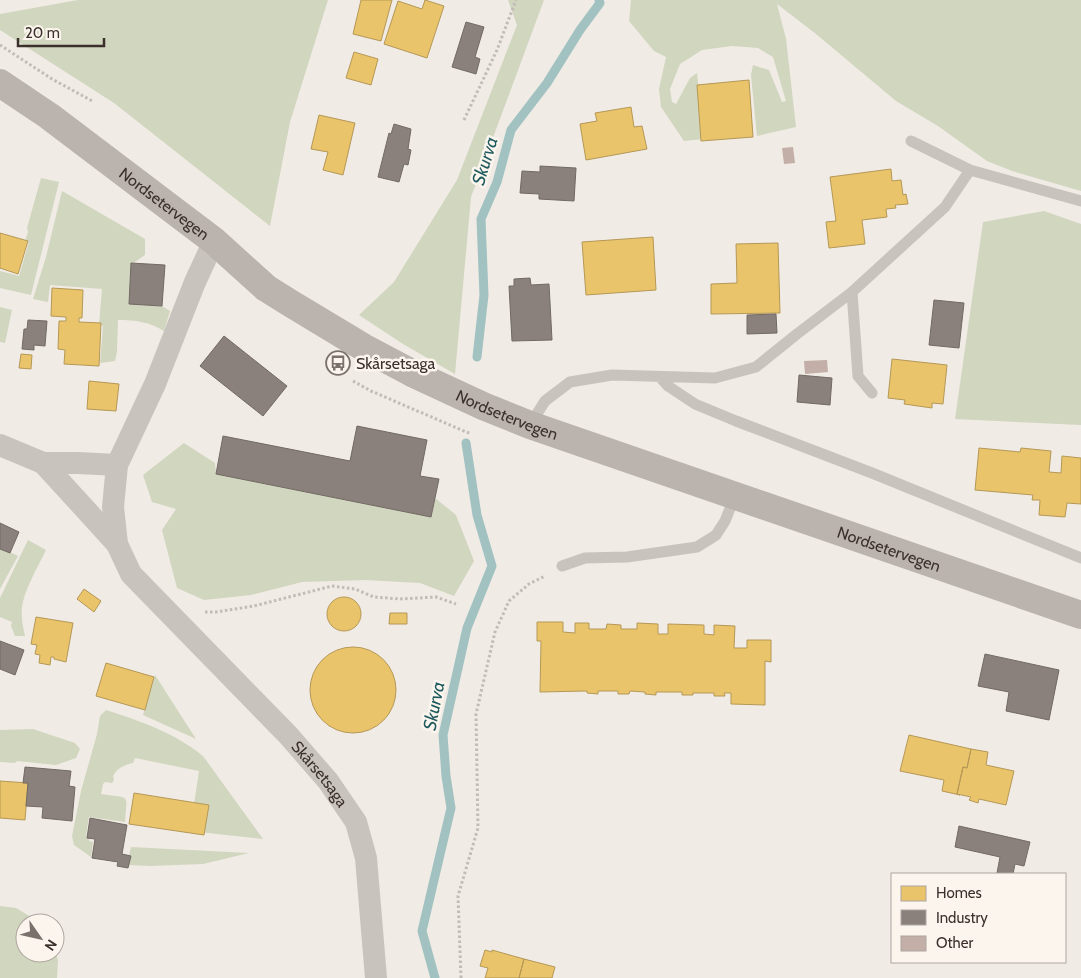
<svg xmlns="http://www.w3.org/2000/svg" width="1081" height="978" font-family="Cabin,sans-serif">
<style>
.green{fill:#d1d6bf}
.homes{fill:#e9c46a;stroke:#b59857}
.industry{fill:#8a817c;stroke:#726964}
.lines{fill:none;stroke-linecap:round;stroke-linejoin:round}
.stream{stroke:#a1c2c1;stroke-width:9}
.building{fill:#c3afa7}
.path{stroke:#c2bbb6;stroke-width:3;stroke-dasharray:2.5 2.5;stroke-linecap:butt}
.service{stroke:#c9c3be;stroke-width:11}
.minor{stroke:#c9c3be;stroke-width:22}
.secondary{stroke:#bab3ae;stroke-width:28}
.labels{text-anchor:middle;stroke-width:5;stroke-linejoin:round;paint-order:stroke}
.street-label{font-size:16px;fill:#3b302b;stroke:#fbf5ee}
.poi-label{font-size:16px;fill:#3b302b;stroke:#fbf5ee;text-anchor:start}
.water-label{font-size:18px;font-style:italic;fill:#1f5a5e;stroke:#fbf5ee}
</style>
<rect width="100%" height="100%" fill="#f0ebe5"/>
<path class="green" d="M78,0H328L290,122L270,226L114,103L0,30V14Z
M508,0H544L471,197L455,374L403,344L359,315L394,282L457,180L517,25Z
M631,0H1081V191L1012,171L987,161L938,126L896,101L816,34L777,4L786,39L796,127L757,136L751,75L753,65L769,70L782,102L786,101L773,57L758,48L732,46L702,50L680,64L670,89L672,102L676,104L690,78L697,73L704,139L684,141L661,107L659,89L666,57L654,51L629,21Z
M41,178L59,182L31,295L0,288V271L19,276L29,242L25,241L28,232L27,228Z
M62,191L145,239V255L132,264L129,303L162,306L170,311L164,331C150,322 135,320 118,320L117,352L115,361L100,363L103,326L99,325L102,289L50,285L48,302L33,299L46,257Z
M1044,211L1081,224V425L955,419L983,222Z
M0,307L12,310L5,343L0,342Z
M184,443L215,463L216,474L431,517L435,498L456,515L474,561L454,596L420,583L365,580L302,582L251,595L204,600L177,588L162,530L176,509L152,502L143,475Z
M28,540L46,550C38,567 24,590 22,608C21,618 23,627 25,636H15L11,626L12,622L0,617V598Z
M0,547L18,556L0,589Z
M155,675L196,739L143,715Z
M106,710C140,721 175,733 203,756L263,839L190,831L199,771L135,758L133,763C124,765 117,768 113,776L114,780L112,783L105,782L103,784L101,794C131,799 127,792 125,822L89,817L86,836L89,837V841L93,842L91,857L74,845L72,836L81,791L97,734L100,716Z
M33,729L75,743L80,749L76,758L56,765L17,761L15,763L0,762V730Z
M131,847L249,853L203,864L151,866L127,865Z
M0,906L16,908L41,923H25V953H55V951L58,961L57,978H0Z"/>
<path class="homes" d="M361,0H392L381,41L353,34Z
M425,0L444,6L427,58L384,44L398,1L422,9Z
M354,52L378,59L371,85L346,78Z
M749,80L753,137L701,141L697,85Z
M631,107L634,127L642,126L647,149L586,160L580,124L597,121L595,113Z
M319,115L355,123L343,175L323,170L328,152L311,149Z
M891,169L892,181L901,180L903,195L906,194L908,204L895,205L896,208L886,209L887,217L862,220L865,244L829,248L826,222L836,221L830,177Z
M0,233L28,241L18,274L0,268Z
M653,237L656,290L586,295L582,242Z
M778,243L780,313L711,314V284L737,283L736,244Z
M52,288L83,290L82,318H79V322L101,323L99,366L64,364L65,350L58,349L59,321H66V317L51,316Z
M21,354L32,355L31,369L19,368Z
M892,359L947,365L943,404L932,403V408L904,404L905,400L888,398Z
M89,381L119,384L116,411L87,409Z
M979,448L1020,452L1021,448L1051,451L1049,472L1061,473L1062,456L1081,458V504L1067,503L1065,517L1039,515L1040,500H1032L1033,495L975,490Z
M84,589L101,601L94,612L77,599Z
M327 614a17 17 0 1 1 34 0a17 17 0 1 1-34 0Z
M390,613H407V624H389Z
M36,617L73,623L66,662L54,659V657H51L50,665L39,663L40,655L35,654L37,645L31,644Z
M537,622H563V632L575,633V623H589V629H606L607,624L621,625V629H637V623L658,624V634H668V624L704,625V634L714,635V625L735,626L734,648H747V640H771V662L765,661V705L731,704V693H724L725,696H714V693H693V695H682V692H656V695L645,694V692L630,691L629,694H618V691H598V694L587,693V691L540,692L541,641H537Z
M310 690a43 43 0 1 1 86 0a43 43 0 1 1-86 0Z
M106,663L154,677L145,710L96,696Z
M909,735L971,749L967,768L963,767L957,794L960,795L942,791L944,780L900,771Z
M971,749L988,752L986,765L1014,771L1006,805L979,799L978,803L969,800L971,797L957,794L963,767L967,768Z
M0,781L28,783L25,820L0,818Z
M134,793L209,805L204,835L129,824Z
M485,950L492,952V950L524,959L519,978H485L488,968L480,966Z
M524,959L555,967L552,978H519Z"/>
<path class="industry" d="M466,22L484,27L475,57L480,59L476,74L452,67Z
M394,124L411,129L408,149L411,150L408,165L404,164L399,182L378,177L389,133L391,134Z
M540,166L576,168L574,201L539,199V194L520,193L522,171L540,172Z
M131,263L165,265L162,306L129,304Z
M530,278L531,285L549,284L552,340L512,341L509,286H514V279Z
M934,300L964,303L959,348L929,345Z
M776,314L777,333L747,334V315Z
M28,320L47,321L45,346L34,345V350L22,349L24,329H27Z
M224,336L287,386L263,416L200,366Z
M799,375L832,378L830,405L797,402Z
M357,426L427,440L420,476L439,479L431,517L216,474L223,436L350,461Z
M0,523L19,532L10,553L0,549Z
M0,641L24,650L15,675L0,669Z
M985,654L1059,670L1049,720L1006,711L1009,692L978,686Z
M25,767L71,771L69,786L75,787L72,821L42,818L43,807L26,806L28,783H23Z
M90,818L127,825L122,854L131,856L128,868L117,866L118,862L92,858L95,839L87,838Z
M959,826L1030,842L1024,866L1015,864L1013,874L997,873L1000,857L955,847Z"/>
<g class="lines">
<path class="stream" d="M477,357L484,295L481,219L497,182L511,130L547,83L580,30L600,3L599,0
M435,978L422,931L451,808L446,776L443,735L467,628L492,566L477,515L466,443"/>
</g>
<path class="building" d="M793,147L795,163L784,164L782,148Z
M827,360L828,372L805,374L804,361Z"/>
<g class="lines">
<path class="path" d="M0,45L52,79L94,102
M464,120L497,50L516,0
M353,381L371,391L471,434
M205,612H216L254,606L332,586L355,589L374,597L400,599L436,597L456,604
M461,978L458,896L478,828L476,714L495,632L509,601L529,584L545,576"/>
<path class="service" d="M911,141L970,170
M852,292L858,376L872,393
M660,377L668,386L695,404L736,421L872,473L1081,558
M530,425L545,401L570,382L612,375L715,378L756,367L797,334L852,292L945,207L970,170L1081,201
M562,566L585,558L627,557L697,547L716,535L725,521L735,496"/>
<g class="minor">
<path id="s1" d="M214,241L195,282L155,384L117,465L113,507L117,544L131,574L288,735L328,781L356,822L366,858L376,978"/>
<path d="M0,445L43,463H78L117,465"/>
<path d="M43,463L117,544"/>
</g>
<path class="secondary" id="s2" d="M0,83L49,116L214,241L266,288L290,303L363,347L412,373L483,406L530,425L1081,615"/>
</g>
<defs>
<g id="bus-ring" transform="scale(1.25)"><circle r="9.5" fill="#fbf5ee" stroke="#7a716c" stroke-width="1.5"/><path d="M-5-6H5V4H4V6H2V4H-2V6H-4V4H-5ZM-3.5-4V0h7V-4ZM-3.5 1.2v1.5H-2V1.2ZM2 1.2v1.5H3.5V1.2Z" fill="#7a716c"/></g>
</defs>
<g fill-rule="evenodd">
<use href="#bus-ring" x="338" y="363"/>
</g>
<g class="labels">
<g class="street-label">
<text dy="6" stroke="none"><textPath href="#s2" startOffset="204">Nordsetervegen</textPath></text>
<text dy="6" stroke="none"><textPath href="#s2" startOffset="609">Nordsetervegen</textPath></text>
<text dy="6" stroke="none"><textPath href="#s2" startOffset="1014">Nordsetervegen</textPath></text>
<text dy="6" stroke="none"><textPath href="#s1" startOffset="632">Skårsetsaga</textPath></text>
</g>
<g class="poi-label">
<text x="356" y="369">Skårsetsaga</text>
</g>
<g class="water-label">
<text transform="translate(485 161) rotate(-73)" y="6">Skurva</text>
<text transform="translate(434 706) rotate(-79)" y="6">Skurva</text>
</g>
</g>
<rect x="891" y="873" width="175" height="90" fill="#fbf5ee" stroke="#aea6a0"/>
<rect x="901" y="886" width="25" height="15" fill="#e9c46a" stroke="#aea6a0"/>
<text x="936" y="898" font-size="15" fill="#3b302b">Homes</text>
<rect x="901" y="910" width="25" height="15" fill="#8a817c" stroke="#aea6a0"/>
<text x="936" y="923" font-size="15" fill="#3b302b">Industry</text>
<rect x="901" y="936" width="25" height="15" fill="#c3afa7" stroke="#aea6a0"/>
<text x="936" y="948" font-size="15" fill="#3b302b">Other</text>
<g transform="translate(40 938) rotate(124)"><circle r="24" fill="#fbf5ee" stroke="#aea6a0"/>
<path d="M0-4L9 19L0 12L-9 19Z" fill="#7a716c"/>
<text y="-8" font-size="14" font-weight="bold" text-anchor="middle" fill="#3b302b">N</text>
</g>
<path d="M18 38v8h86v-8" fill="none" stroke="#3b302b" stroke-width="2.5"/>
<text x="25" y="38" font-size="15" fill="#3b302b" stroke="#fbf5ee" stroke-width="4" paint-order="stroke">20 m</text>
</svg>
